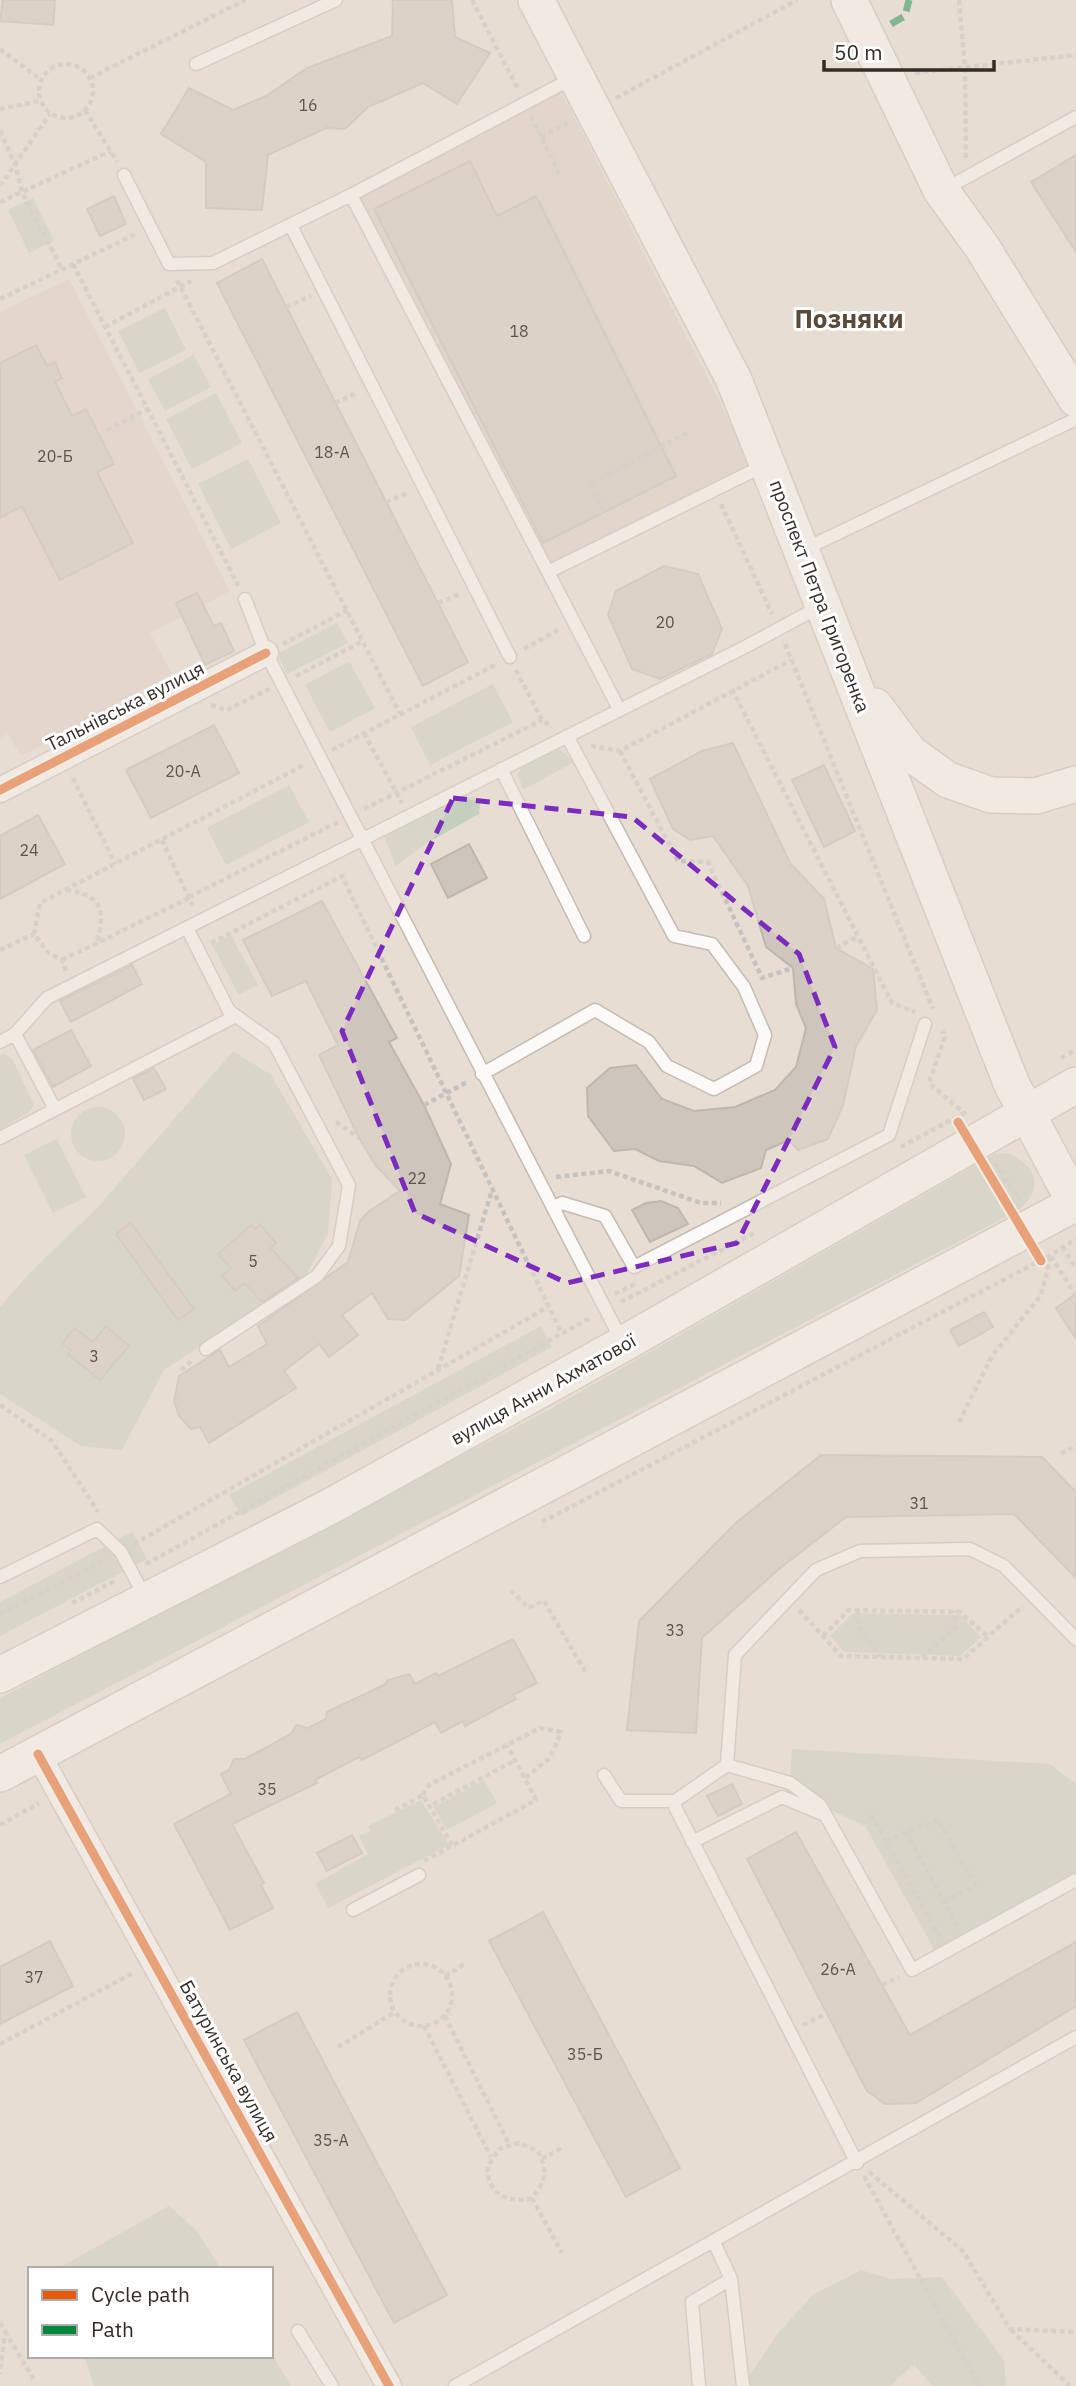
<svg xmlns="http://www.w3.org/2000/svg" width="1076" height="2386" font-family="'IBM Plex Sans',sans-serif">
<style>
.commercial{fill:#dccdc0}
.education{fill:#e1cfc5}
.green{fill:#c5cfbe}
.building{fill:#cec5bd;stroke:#bfb7af;stroke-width:2}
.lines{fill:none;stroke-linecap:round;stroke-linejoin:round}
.service-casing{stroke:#c4bbb2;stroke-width:15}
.minor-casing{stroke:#c4bbb2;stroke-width:27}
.secondary-casing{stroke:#c4bbb2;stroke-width:38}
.path{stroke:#c6c2c0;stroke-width:4.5;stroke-dasharray:5 3.5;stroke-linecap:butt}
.service{stroke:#fcfaf8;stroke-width:12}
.minor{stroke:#fcfaf8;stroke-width:24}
.secondary{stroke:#fcfaf8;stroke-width:35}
.quiet{stroke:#00873e;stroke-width:7;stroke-dasharray:14 7;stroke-linecap:butt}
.cycleway-casing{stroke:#fff;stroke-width:13}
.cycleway{stroke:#e8590c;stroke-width:9}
.marked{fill:none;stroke:#7b2cbf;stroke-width:5;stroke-dasharray:14 9;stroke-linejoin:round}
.labels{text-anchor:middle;stroke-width:6;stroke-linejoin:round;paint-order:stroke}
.number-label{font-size:16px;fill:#5c544d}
.street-label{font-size:19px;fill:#342d26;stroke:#fff}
.district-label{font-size:26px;font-weight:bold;fill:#5b4a3a;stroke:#fff}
</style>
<rect width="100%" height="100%" fill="#e8ddd2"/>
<path class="commercial" d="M557,83L756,473L548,572L351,195Z"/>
<path class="education" d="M69,279L230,591L150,633L172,674L116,703L118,707L21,756L8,734L0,738V312Z"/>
<path class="green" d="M33,198L54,241L29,253L8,210Z
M165,308L186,350L139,373L118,331Z
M194,355L211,387L165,411L148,379Z
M216,393L242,443L192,469L166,419Z
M248,459L281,523L231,549L198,484Z
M337,623L348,643L287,674L277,654Z
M349,661L375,708L330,732L305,685Z
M493,684L513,722L430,765L411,727Z
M557,747L574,762L523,790L518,774L523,764Z
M289,785L309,822L226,865L207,828Z
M475,796L480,803L479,814L427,843L396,866L384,836L458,799Z
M231,935L258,985L239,995L212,945Z
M233,1051L271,1075L332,1179L328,1233L306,1276L164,1370L122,1450L81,1446L0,1394V1307L27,1276L98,1207Z
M4,1053L13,1060L34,1105L28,1113L0,1129V1055Z
M71 1134a27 27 0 1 1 54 0a27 27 0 1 1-54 0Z
M57,1139L86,1197L53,1213L24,1155Z
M1007,1153C1037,1165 1045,1190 1017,1211L0,1744V1698L547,1411L995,1154Z
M541,1326L552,1347L242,1516L229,1495Z
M132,1532L147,1559L0,1636V1602Z
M853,1613L960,1615L981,1637L960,1656L844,1652L830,1636Z
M792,1749L1050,1764L1076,1784V1880L938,1956L865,1826L820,1805L790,1783Z
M484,1780L497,1803L447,1830L434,1807Z
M421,1800L449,1845L328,1908L315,1884L368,1854L359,1836L370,1831L368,1826Z
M169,2206L196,2230L221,2269H57Z
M861,2270L891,2279L942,2277L1004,2360L1006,2386H932L914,2364L890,2386H742L779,2332L813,2295Z
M271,2353L291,2386H94L84,2356H271Z"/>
<path class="building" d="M3,0H55L53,25L0,21Z
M393,0H452L455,37L490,53L457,104L423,83L368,107L345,129L326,128L268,155L262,210L206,208V162L161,134L189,88L233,110L266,96L307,68L392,36Z
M1076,155V252L1031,182Z
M470,161L497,216L536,196L676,476L543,543L374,209Z
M114,196L126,224L100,236L87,209Z
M262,259L468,662L423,686L217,283Z
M36,345L47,366L55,362L62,378L55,382L72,416L86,409L114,464L97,472L133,543L60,580L22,506L0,518V363Z
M664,566L698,574L722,629L712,654L660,679L632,669L608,615L616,591Z
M197,593L214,626L221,623L234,651L205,665L176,603Z
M214,725L239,773L151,818L126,770Z
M733,743L790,863L824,899L836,948L873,969L877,1010L856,1046L843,1105L828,1139L798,1150L789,1140L766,1150L761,1168L722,1183L694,1166L659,1161L635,1149L614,1151L588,1116L587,1088L610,1068L636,1065L662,1099L694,1111L735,1107L775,1090L796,1067L806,1028L796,1004L793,968L766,947L748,886L713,836L690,840L673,829L650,779L702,751Z
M824,765L855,831L824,847L792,780Z
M38,815L65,864L0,899V836Z
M469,844L487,878L448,898L431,864Z
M322,901L397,1038L389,1042L424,1105L451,1164L440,1204L469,1215L459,1276L405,1320L388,1319L372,1293L342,1315L358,1335L329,1357L319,1344L284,1371L296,1388L209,1443L200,1427L191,1429L180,1417L174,1402L179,1376L220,1350L229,1367L267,1344L258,1326L348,1262L360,1221L369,1211L400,1191L376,1166L359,1138L319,1055L338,1045L306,981L272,996L243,940Z
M132,965L142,984L71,1022L60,1001Z
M71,1030L91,1066L53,1087L33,1050Z
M154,1068L166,1089L144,1100L133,1079Z
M661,1201L678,1208L688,1224L650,1242L632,1210L646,1203Z
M131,1223L194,1309L178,1320L116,1234Z
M260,1224L276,1243L271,1248L298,1278L262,1302L244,1283L235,1291L222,1276L231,1268L218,1254L251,1225L255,1229Z
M1076,1294V1339L1056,1308Z
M984,1312L993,1327L959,1346L950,1330Z
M106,1326L129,1346L100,1380L68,1354L71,1350L62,1343L75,1328L93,1342Z
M821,1455L1042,1457L1076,1492V1578L1014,1514L846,1517L779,1569L702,1638L696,1733L627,1730L639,1621L737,1522Z
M513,1639L537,1683L513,1695L516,1699L465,1726L463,1721L441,1733L435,1722L362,1760L359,1757L315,1780L317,1783L232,1824L264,1883L261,1885L273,1908L230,1930L174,1824L231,1794L221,1774L229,1770L234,1759H245L291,1734L296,1725L308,1728L326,1719L327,1712L384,1685L388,1680L409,1674L415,1684L436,1673L438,1676Z
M732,1784L742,1804L718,1816L707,1796Z
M796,1832L910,2035L1076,1942V2006L916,2103L885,2104L867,2091L747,1859Z
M352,1835L362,1853L327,1871L317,1853Z
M543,1912L680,2168L626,2197L489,1941Z
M50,1941L73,1986L0,2024V1967Z
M297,2012L447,2295L394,2323L244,2040Z"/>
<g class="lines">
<g class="service-casing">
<path id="service" d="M196,64L336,0
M124,175L169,264L213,263L351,195
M945,189L1076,117
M291,226L510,657
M805,549L1076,419
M548,572L351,195L575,77
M245,599L266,653L622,1341
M619,709L548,572L765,465
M501,769L584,936
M187,928L229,1011L274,1043L349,1185L339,1246L317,1276L206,1349
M15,1034L55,1109
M0,1042L15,1034L47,998L745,647L821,606
M482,1074L595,1010L649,1042L667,1066L714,1089L756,1066L765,1035L744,987L712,944L674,936L567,736
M0,1138L234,1017
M553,1208L562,1203L605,1216L634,1267L889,1135L925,1024
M0,1577L97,1529L121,1552L145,1597
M727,1765L790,1783L820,1805L912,1970L1076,1880
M604,1775L621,1801H675L727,1765L735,1655L816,1570L860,1551L970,1549L1004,1566L1076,1639
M675,1801V1807L857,2163
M692,1842L782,1797L825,1815
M353,1910L419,1875
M714,2242L731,2279L743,2386
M298,2331L332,2386
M455,2386L1076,2037
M699,2386L692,2302L731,2279"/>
</g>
<g class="minor-casing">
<path id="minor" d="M0,790L266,653
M38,1754L389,2386"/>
</g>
<g class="secondary-casing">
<path id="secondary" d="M536,0L734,380L1012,1085L1076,1205
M849,0L941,190L982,247L1076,399
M875,706L910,753L948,780L991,795L1036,796L1076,784
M0,1675L331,1506L623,1344L1076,1085
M0,1774L1076,1203"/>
</g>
<path class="path" d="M472,0L518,89
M959,0L965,68L966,159
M0,49L40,79
M39 91a27 27 0 1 1 54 0a27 27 0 1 1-54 0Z
M915,73L1076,55
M90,78L245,0
M616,98L797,0
M0,109L40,101
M85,110L117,162
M531,116L561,178
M0,131L15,164L22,192L62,269
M541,137L571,121
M0,186L50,114
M0,202L111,151
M73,264L239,587
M177,280L400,714
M0,299L138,233
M286,307L311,296
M105,327L191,281
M335,403L357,393
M107,430L148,409
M386,502L408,493
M721,504L772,614
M604,512L590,484L687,433
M438,603L460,594
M283,644L348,610
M785,644L933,1009
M524,649L560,629
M516,670L542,720L552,727
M296,676L363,641
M732,689L892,1003L915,1012
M211,705L227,710L269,689
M364,733L402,803
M591,746L620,751L791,660
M332,750L495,665
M620,751L678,861L708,862L762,978L793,968
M73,778L115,864
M364,809L542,720
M162,840L194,909
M66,890C102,894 106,911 97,942
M189,897L338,822
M211,943L342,876L561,1332
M836,948L858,936
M0,950L34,934
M62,960L189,898
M66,971L62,960L48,953L34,934L40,903L306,764
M1061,1058L1076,1050
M424,1105L469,1081
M336,1122L359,1138
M901,1147L964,1113L929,1083L945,1037L942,1030
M995,1163L1021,1203
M556,1177L609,1171L701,1203H721
M1062,1247L1076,1268
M1051,1256L1076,1296
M615,1294L635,1284
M621,1302L756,1232
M438,1369L492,1190
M181,1370L194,1359
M0,1405L52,1441L98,1512
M959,1422L992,1356L1041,1295L1051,1256
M1061,1454L1076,1445
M542,1522L1051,1255L1076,1239
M134,1544L548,1307
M146,1564L592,1317
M511,1590L528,1608L544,1601L586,1673
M72,1603L117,1580
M799,1610L841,1656L963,1659L1023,1606
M858,1610V1626L880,1657
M0,1614L105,1560
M823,1636L849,1610L960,1612L988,1637
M922,1658L955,1627V1611
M423,1795L429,1785L540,1728L561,1732L550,1758L524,1779
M433,1804L514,1761
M395,1810L423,1795L452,1845
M871,1815L940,1937
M0,1825L39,1803
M887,1842L906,1832
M424,1861L536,1800L507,1745
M944,1902L975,1885L938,1820L906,1832L959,1929
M390 1995a31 31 0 1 1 62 0a31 31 0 1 1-62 0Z
M445,1976L465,1964
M882,1985L899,1977
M445,2016L509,2144
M803,2025L827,2013
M424,2026L491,2157
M0,2044L135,1972
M338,2047L395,2012
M542,2159L562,2148
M869,2172L963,2251L1010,2329L1076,2332
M864,2176L979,2386
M532,2198C509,2205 485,2192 488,2166L499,2149L519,2143L538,2151C548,2170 546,2182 532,2198L562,2253
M0,2323L5,2331L0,2374
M1011,2330L1070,2386
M5,2331L34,2380"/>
<use href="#service" class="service"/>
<use href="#minor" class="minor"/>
<use href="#secondary" class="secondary"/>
<path class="quiet" d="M891,24L905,16L909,0"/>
<g class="cycleway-casing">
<path id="cycleway" d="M0,790L266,653
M958,1122L1041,1261
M38,1754L389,2386"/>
</g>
<use href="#cycleway" class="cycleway"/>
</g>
<path d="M0 0H1076V2386H0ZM453,798L632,817L799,954L835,1047L737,1243L567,1283L415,1213L342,1031Z" fill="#e8ddd2" fill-opacity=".55" fill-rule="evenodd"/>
<path class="marked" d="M453,798L632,817L799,954L835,1047L737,1243L567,1283L415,1213L342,1031Z"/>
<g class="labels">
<g class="number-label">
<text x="308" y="111">16</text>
<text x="519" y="337">18</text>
<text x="332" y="458">18-А</text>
<text x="55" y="462">20-Б</text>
<text x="665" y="628">20</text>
<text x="183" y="777">20-А</text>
<text x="29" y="856">24</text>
<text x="417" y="1184">22</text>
<text x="253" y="1267">5</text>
<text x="94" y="1362">3</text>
<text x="919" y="1509">31</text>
<text x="675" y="1636">33</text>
<text x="267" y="1795">35</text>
<text x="838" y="1975">26-А</text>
<text x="34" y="1983">37</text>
<text x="585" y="2060">35-Б</text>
<text x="331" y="2146">35-А</text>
</g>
<g class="street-label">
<text transform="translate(820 596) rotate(69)" y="7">проспект Петра Григоренка</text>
<text transform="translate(125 706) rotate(-27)" y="7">Тальнівська вулиця</text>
<text transform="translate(543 1389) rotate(-29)" y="7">вулиця Анни Ахматової</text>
<text transform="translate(229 2061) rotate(61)" y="7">Батуринська вулиця</text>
</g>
<g class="district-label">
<text x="849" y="328">Позняки</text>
</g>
</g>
<rect x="28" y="2267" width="245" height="91" fill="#ffffff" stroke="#aeaba8" stroke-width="2"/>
<rect x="42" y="2290" width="35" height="10" fill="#e8590c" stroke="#aeaba8" stroke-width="2"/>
<text x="91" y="2302" font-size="21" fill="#342d26">Cycle path</text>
<rect x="42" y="2325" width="35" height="10" fill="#00873e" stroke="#aeaba8" stroke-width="2"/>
<text x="91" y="2337" font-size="21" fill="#342d26">Path</text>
<path d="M824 60v10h170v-10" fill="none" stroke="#342d26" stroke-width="3.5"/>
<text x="834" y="60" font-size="21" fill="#342d26" stroke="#ffffff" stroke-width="5" paint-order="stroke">50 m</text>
</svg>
